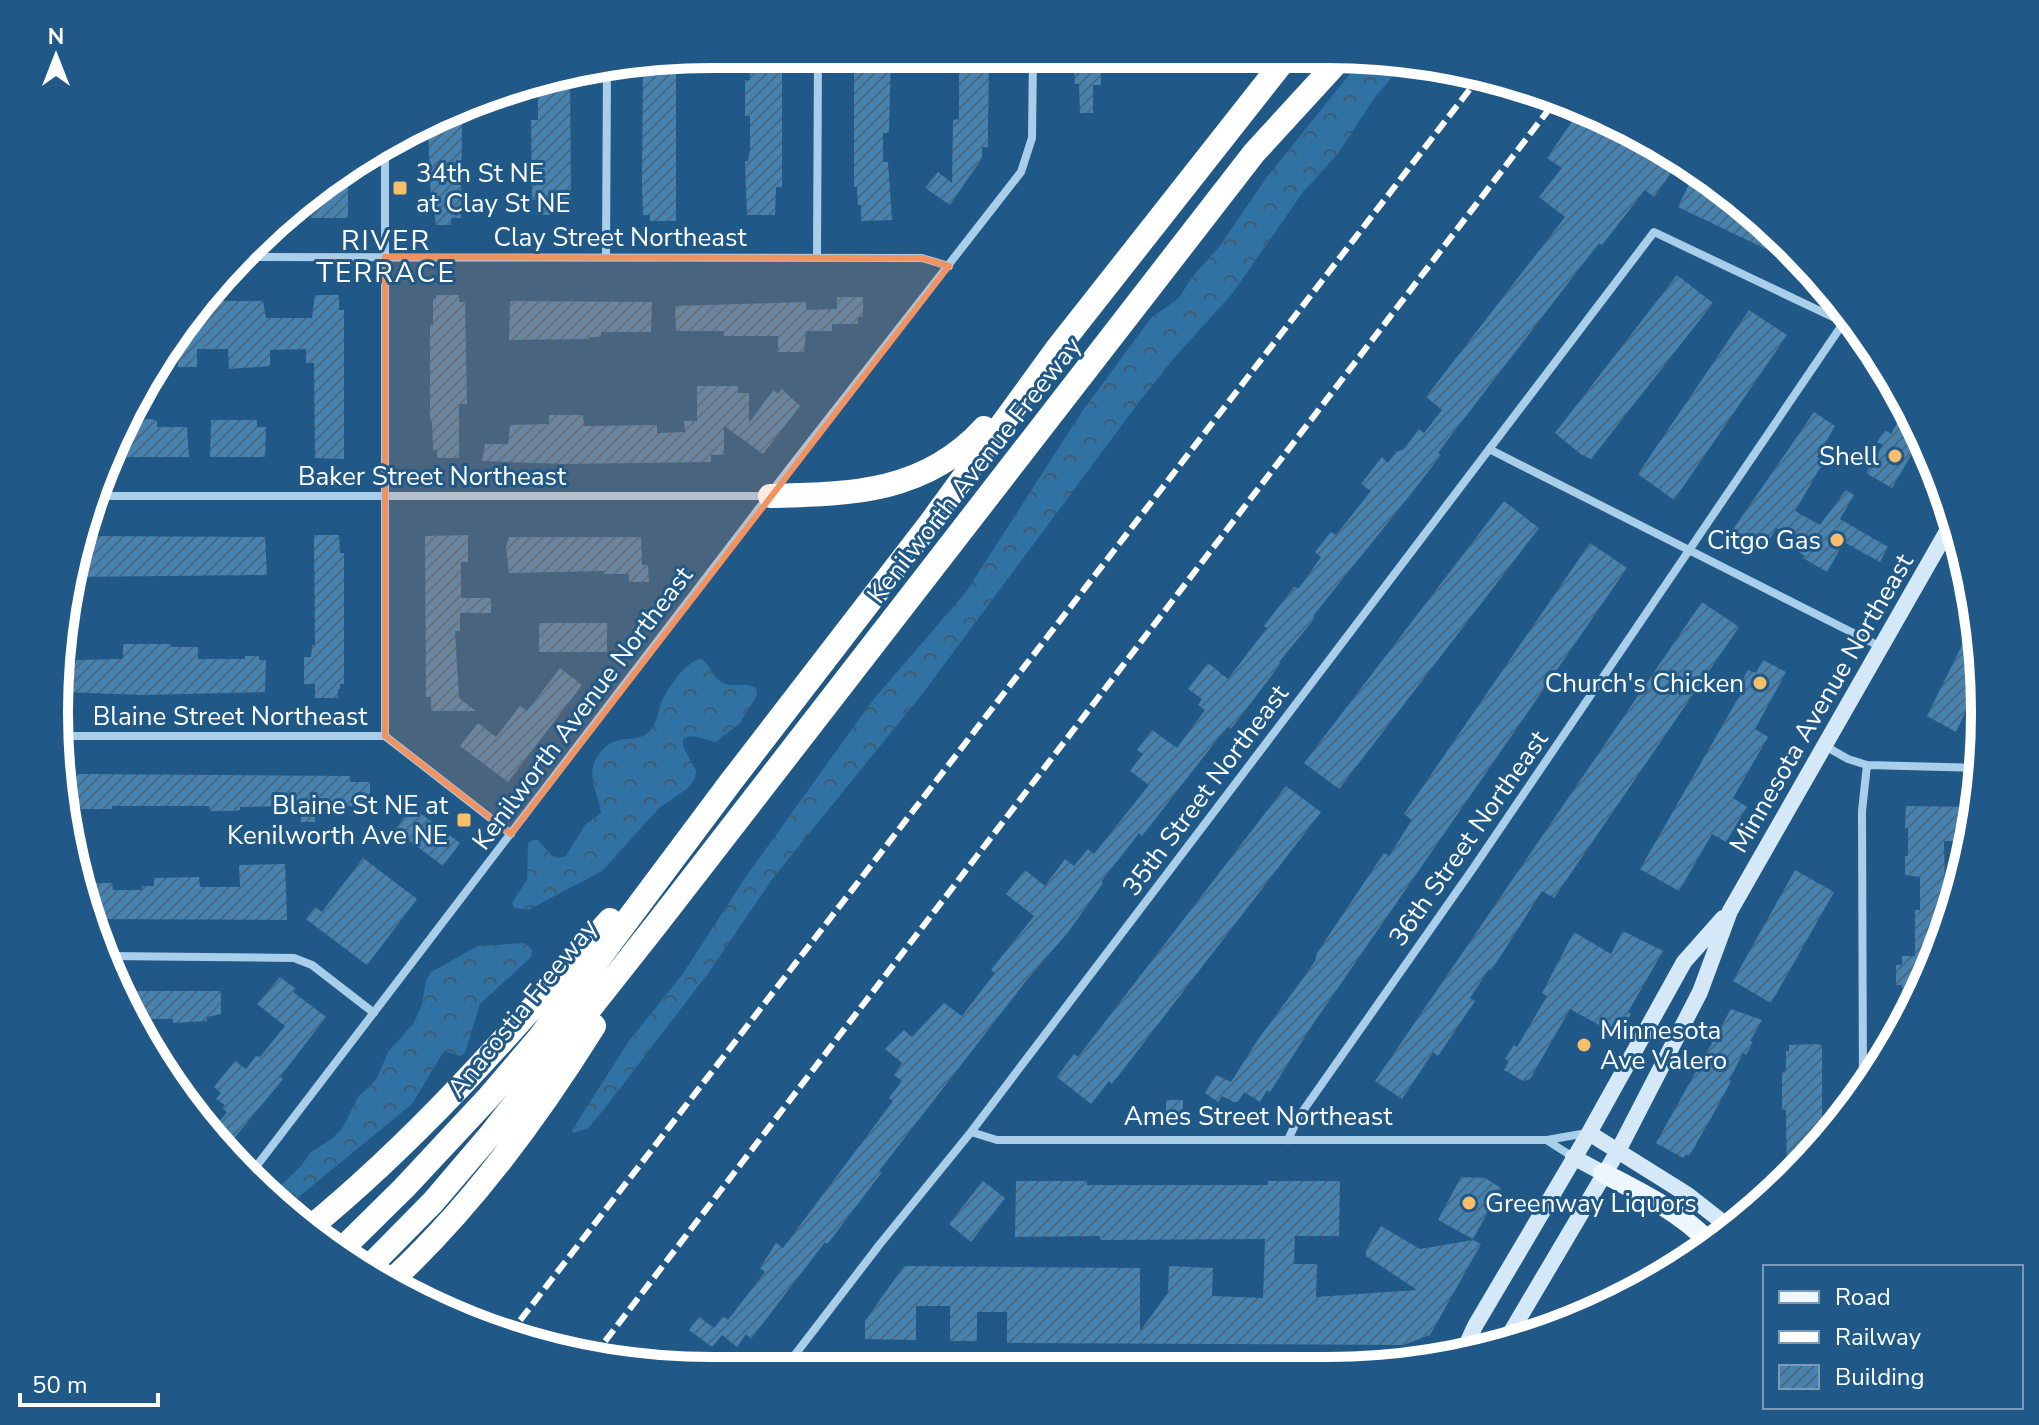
<svg xmlns="http://www.w3.org/2000/svg" width="2039" height="1425" font-family="'Nunito Sans',sans-serif">
<style>
.forest{fill:url(#forest-crowns)}
.building{fill:url(#building-hatch)}
.lines{fill:none;stroke-linecap:round;stroke-linejoin:round}
.minor{stroke:#a9ceea;stroke-width:8}
.secondary{stroke:#d5e8f8;stroke-width:16}
.primary{stroke:#eef6fe;stroke-width:20}
.motorway{stroke:#fff;stroke-width:24}
.rail{stroke:#fff;stroke-width:6;stroke-dasharray:14 6;stroke-linecap:butt}
.marked{fill:#f09361;fill-opacity:0.2;stroke:#f09361;stroke-width:6;stroke-linejoin:round}
.poi-dot{fill:#f8be6a;stroke:#205987;stroke-width:3}
.labels{text-anchor:middle;stroke-width:6;stroke-linejoin:round;paint-order:stroke}
.poi-label{font-size:26px;fill:#fff;stroke:#205987;text-anchor:end}
.street-label{font-size:26px;fill:#fff;stroke:#205987}
.neighbourhood-label{font-size:28px;letter-spacing:2px;fill:#fff;stroke:#205987}
.rim{fill:none;stroke:#fff;stroke-width:10}
</style>
<defs>
<pattern id="forest-crowns" width="20" height="18" patternUnits="userSpaceOnUse" patternTransform="scale(2)"><rect width="20" height="18" fill="#3072a4"/><path d="M2 6a3 3 0 1 1 6 0M12 15a3 3 0 1 1 6 0" fill="none" stroke="#415b6f"/></pattern>
<pattern id="building-hatch" width="6" height="6" patternUnits="userSpaceOnUse" patternTransform="scale(2)"><rect width="6" height="6" fill="#4883b0"/><path d="M-1 1l2-2M0 6l6-6M5 7l2-2" fill="none" stroke="#4a6a83"/></pattern>
</defs>
<rect width="100%" height="100%" fill="#205987"/>
<path class="forest" d="M1369,58L1405,62L1375,97L1337,155L1303,192L1232,294L1175,357L1139,402L923,693L773,878L709,972L605,1108L588,1128L573,1133L572,1130L629,1041L682,975L747,875L873,700L966,592L1081,413L1151,318L1179,298L1192,277L1219,247L1267,177L1349,75Z
M701,659C712,665 711,677 723,683C734,688 745,682 756,688L757,695L740,723L716,742C705,741 693,731 683,740V746L696,771L695,779L688,788L659,808L602,871L528,910L515,908L512,903L527,880L528,843L533,840H538L552,856L559,858L566,856L585,825L601,813C599,794 586,779 596,759C613,729 634,746 649,732C656,725 658,713 661,703C666,690 687,660 701,659Z
M525,943L532,950L531,957L480,1004L465,1053L460,1056L444,1051L412,1104L296,1199L283,1208L270,1196L301,1166L311,1152L330,1140L342,1129L358,1097L376,1080L388,1052L413,1024L422,1004L426,980L431,972L478,946Z"/>
<path class="building" d="M750,54H782V187H776L775,215H747L745,161H748L750,149V116H745V80H750Z
M854,54H891L889,133H883V162H888L892,220L861,221V205H858L857,187H854Z
M959,54H989L988,132V147H982V158L950,205L925,188L938,172L952,183L953,120L959,119Z
M1073,54H1110V71H1101V85H1093V113H1080L1079,84H1075Z
M676,59V221H650V215H643L642,186L643,63Z
M570,73L571,201H568L566,215H536V200H532L531,120H538V92L505,93L542,77Z
M1578,113L1656,142L1679,161L1654,197L1645,190L1602,245L1599,243L1446,442L1438,453L1441,455L1410,495L1313,616L1315,618L1279,662L1281,663L1231,729L1228,727L1219,737L1142,836L1139,833L1129,846L1101,882L1103,883L1069,931L1026,981L879,1171L882,1172L832,1238L827,1244L825,1242L751,1339L746,1334L737,1347L722,1335L712,1347L689,1330L699,1317L714,1328L723,1316L728,1320L765,1272L760,1268L776,1243L783,1248L893,1101L889,1098L902,1081L894,1075L902,1063L885,1049L904,1030L912,1037L944,1003L962,1016L995,973L991,970L1034,916L1006,894L1025,870L1045,886L1065,859L1074,866L1088,849L1094,854L1149,785L1130,771L1143,754L1137,750L1152,730L1177,748L1205,710L1198,705L1202,699L1188,689L1208,663L1228,679L1267,628L1264,626L1294,587L1299,588L1321,557L1315,552L1331,532L1336,535L1371,491L1361,484L1382,457L1388,463L1396,452L1404,449L1419,429L1424,433L1442,410L1426,397L1565,217L1539,197L1562,168L1547,158Z
M445,120H462L461,218H451V225H436L433,201H431L428,128Z
M348,164V218H311V196Z
M1694,174L1796,257L1793,262L1678,207Z
M1677,275L1713,303L1591,459L1582,455L1555,433Z
M315,295H339V310H344V459L315,458L314,363H306V349L270,350V366L229,369L228,349H197V367H178V342L203,301H263L266,318H312Z
M436,295H459V302H465L467,404H459V458H437V450H433L432,421H430V324H433V299H436Z
M837,297H863V317H858V324H832V331H806L804,352H778V336H724V331H676L675,306L806,302V310L837,309Z
M510,301L652,302L651,332H601V337H589V339L509,340Z
M1749,310L1787,335L1674,500L1638,474Z
M697,386H738V393H749V423L773,390L778,394L782,389L800,406L763,454L724,426V455H711V462L564,464L482,461L485,444H508L510,425L549,424V415H583L584,426L657,425V433L685,432L684,421H697Z
M1907,407L1921,438L1892,488L1866,473L1883,445L1877,442L1885,430L1891,434Z
M1814,412L1835,426L1817,457L1824,461L1795,511L1820,525L1846,490L1854,495L1840,519L1888,547L1880,562L1844,542L1827,572L1803,558L1805,556L1800,553L1804,544L1776,528L1765,548L1732,531Z
M130,419H151L157,421V427H187L189,457H106Z
M211,420H257V427H266L265,457H210Z
M1504,501L1539,528L1339,789L1304,763Z
M314,535H339L340,553H344V684H340V689H338V698H315V684H304V657H311L312,645H315Z
M468,535V562H461V598H491V613H460V631H455L459,698L476,711H431V697H426L425,536Z
M84,536L265,537L267,575L77,577V570H75Z
M509,537H641L642,565H648L649,582H629V574H604V571L509,573L506,547Z
M1590,543L1627,568L1313,1024L1270,1092L1267,1090L1260,1102L1244,1092L1238,1102H1234L1222,1096L1218,1102L1205,1093L1216,1075L1231,1082L1259,1038L1299,984L1315,961L1317,953L1384,853L1389,856L1412,820L1404,814Z
M1702,602L1739,627L1554,898L1542,891L1491,971L1489,969L1470,998L1475,1001L1438,1056L1433,1052L1402,1099L1375,1081Z
M1977,615L1981,679L1956,732L1927,716Z
M539,623H607V652H539Z
M123,644H171V647H198V659H245V656H259V660H266L265,692L144,695L60,692V663H76V660L123,659Z
M1763,660L1786,672L1755,729L1768,737L1733,798L1747,807L1726,842L1712,834L1679,891L1640,869L1740,695L1736,692L1748,670L1756,673Z
M560,668L582,685L508,782L460,746L478,723L496,737L520,706L527,711Z
M74,774L350,776V782H370V806H315V822H301V806L240,807V810L234,811H210L209,806H112V809H73Z
M1286,786L1321,812L1112,1084L1109,1081L1091,1104L1057,1077L1074,1054L1078,1057Z
M1906,806L1975,807L1970,841H1944L1945,896H1957L1917,1003L1903,1026L1902,985H1896V965H1902V956H1915V910H1920V877L1905,875V856H1908V828H1905Z
M412,807L460,843L443,866L406,838L402,844L391,835Z
M363,858L417,899L367,965L306,919L315,907L322,912Z
M285,864L287,920L96,919L85,883H112L113,890H142V886H154V878L199,877L200,887H240L239,865Z
M1795,870L1834,892L1771,1003L1733,981Z
M1623,931L1663,951L1628,1012L1631,1014L1619,1036L1570,1009L1530,1079L1523,1081L1504,1070L1509,1061L1505,1059L1514,1045L1517,1047L1547,996L1542,993L1574,932L1611,954Z
M280,977L296,989L293,992L326,1017L280,1077L283,1079L223,1152L209,1135L227,1112L222,1108L225,1105L216,1099L221,1093L214,1087L235,1061L246,1069L256,1056L260,1057L285,1026L257,1004Z
M118,991H221V1014L207,1017V1021L173,1023V1019H132L122,1003Z
M1731,1009L1762,1020L1750,1041L1753,1042L1746,1055L1743,1053L1729,1080L1731,1081L1710,1120L1689,1156L1686,1154L1683,1158L1656,1143Z
M1816,1044L1822,1045V1142L1787,1180L1786,1110H1782V1072L1786,1071V1051H1789V1045Z
M1166,1100H1183V1117H1166Z
M1461,1177L1485,1178L1501,1188L1473,1239L1438,1220Z
M983,1181L1005,1198L971,1242L949,1224Z
M1016,1181H1087V1185H1268V1181H1340L1339,1236H1295L1294,1264H1317L1316,1297L1417,1290L1366,1256V1250L1381,1226L1420,1249L1473,1240L1481,1244L1430,1335L1403,1345L1007,1343V1312H977V1341H950V1306H916V1340L865,1339V1321L904,1266L1140,1268V1331L1168,1293L1169,1266L1213,1268L1212,1296L1263,1298L1265,1239L1100,1240V1236L1015,1237Z"/>
<g class="lines">
<path class="minor" d="M241,257L922,258L949,266
M606,257L607,68
M817,257L818,54
M1489,449L1881,647
M95,496H766
M60,736H385L511,834
M385,736V147
M1825,746L1848,759L1867,765L1982,768
M107,956L294,958L312,965L374,1013
M1863,1091L1862,811L1867,765
M971,1132L997,1140H1547L1587,1133
M1288,1140L1298,1118L1474,867L1844,322
M1548,1141L1573,1157
M249,1176L789,469L1021,172L1032,138L1033,54
M784,1369L880,1244L971,1132L1654,232L1858,329"/>
<path class="secondary" d="M1589,1133L1688,1195L1730,1228
M1573,1157L1603,1173
M1508,1337L1618,1151L1700,992L1730,911L1954,519
M1464,1350L1475,1326L1589,1133L1684,962L1723,918"/>
<path class="primary" d="M1603,1173C1641,1193 1679,1211 1709,1242"/>
<path class="motorway" d="M770,496C851,494 925,493 984,428
M307,1230C419,1139 515,1028 610,920
M339,1252L404,1188L488,1098L540,1037L730,783L931,522L1056,350L1289,54
M367,1269L433,1202L491,1134L656,925L1254,153L1343,56
M389,1283C470,1209 536,1119 594,1026"/>
<path class="rail" d="M508,1336L1480,76
M593,1357L1553,104"/>
</g>
<path class="marked" d="M385,257L922,258L949,266L511,834L385,736Z"/>
<g class="poi-dot">
<rect x="392" y="180" width="16" height="16" rx="4"/>
<circle cx="1895" cy="456" r="8"/>
<circle cx="1837" cy="540" r="8"/>
<circle cx="1760" cy="683" r="8"/>
<rect x="456" y="812" width="16" height="16" rx="4"/>
<circle cx="1584" cy="1045" r="8"/>
<circle cx="1469" cy="1203" r="8"/>
</g>
<g class="labels">
<g class="poi-label">
<text x="416" y="182" text-anchor="start">34th St NE<tspan x="416" dy="30">at Clay St NE</tspan></text>
<text x="1879" y="465">Shell</text>
<text x="1821" y="549">Citgo Gas</text>
<text x="1744" y="692">Church's Chicken</text>
<text x="448" y="814">Blaine St NE at<tspan x="448" dy="30">Kenilworth Ave NE</tspan></text>
<text x="1600" y="1039" text-anchor="start">Minnesota<tspan x="1600" dy="30">Ave Valero</tspan></text>
<text x="1485" y="1212" text-anchor="start">Greenway Liquors</text>
</g>
<g class="street-label">
<text x="620" y="246">Clay Street Northeast</text>
<text transform="translate(974 470) rotate(-52)" y="9">Kenilworth Avenue Freeway</text>
<text x="432" y="485">Baker Street Northeast</text>
<text transform="translate(1821 703) rotate(-60)" y="9">Minnesota Avenue Northeast</text>
<text transform="translate(582 708) rotate(-53)" y="9">Kenilworth Avenue Northeast</text>
<text x="230" y="725">Blaine Street Northeast</text>
<text transform="translate(1205 790) rotate(-53)" y="9">35th Street Northeast</text>
<text transform="translate(1468 838) rotate(-55)" y="9">36th Street Northeast</text>
<text transform="translate(522 1008) rotate(-51)" y="9">Anacostia Freeway</text>
<text x="1258" y="1125">Ames Street Northeast</text>
</g>
<g class="neighbourhood-label">
<text x="386" y="250">RIVER<tspan x="386" dy="32">TERRACE</tspan></text>
</g>
</g>
<path d="M0 0H2039V1425H0ZM712 68H1327A644 644 0 0 1 1971 712V713A644 644 0 0 1 1327 1357H712A644 644 0 0 1 68 713V712A644 644 0 0 1 712 68Z" fill="#205987" fill-rule="evenodd"/>
<path class="rim" d="M712 68H1327A644 644 0 0 1 1971 712V713A644 644 0 0 1 1327 1357H712A644 644 0 0 1 68 713V712A644 644 0 0 1 712 68Z"/>
<rect x="1763" y="1265" width="260" height="144" fill="#205987" stroke="#799bb7" stroke-width="2"/>
<rect x="1779" y="1291" width="40" height="12" fill="#eef6fe" stroke="#799bb7" stroke-width="2"/>
<text x="1835" y="1305" font-size="24" fill="#ffffff">Road</text>
<rect x="1779" y="1331" width="40" height="12" fill="#ffffff" stroke="#799bb7" stroke-width="2"/>
<text x="1835" y="1345" font-size="24" fill="#ffffff">Railway</text>
<rect x="1779" y="1365" width="40" height="24" fill="url(#building-hatch)" stroke="#799bb7" stroke-width="2"/>
<text x="1835" y="1385" font-size="24" fill="#ffffff">Building</text>
<g transform="translate(56 56)" stroke="#205987" stroke-width="6" paint-order="stroke">
<path d="M0-6L14 30L0 20L-14 30Z" fill="#ffffff"/>
<text y="-12" font-size="22" font-weight="bold" text-anchor="middle" fill="#ffffff">N</text>
</g>
<path d="M20 1393v12h138v-12" fill="none" stroke="#ffffff" stroke-width="4"/>
<text x="32" y="1393" font-size="24" fill="#ffffff" stroke="#205987" stroke-width="6" paint-order="stroke">50 m</text>
</svg>
